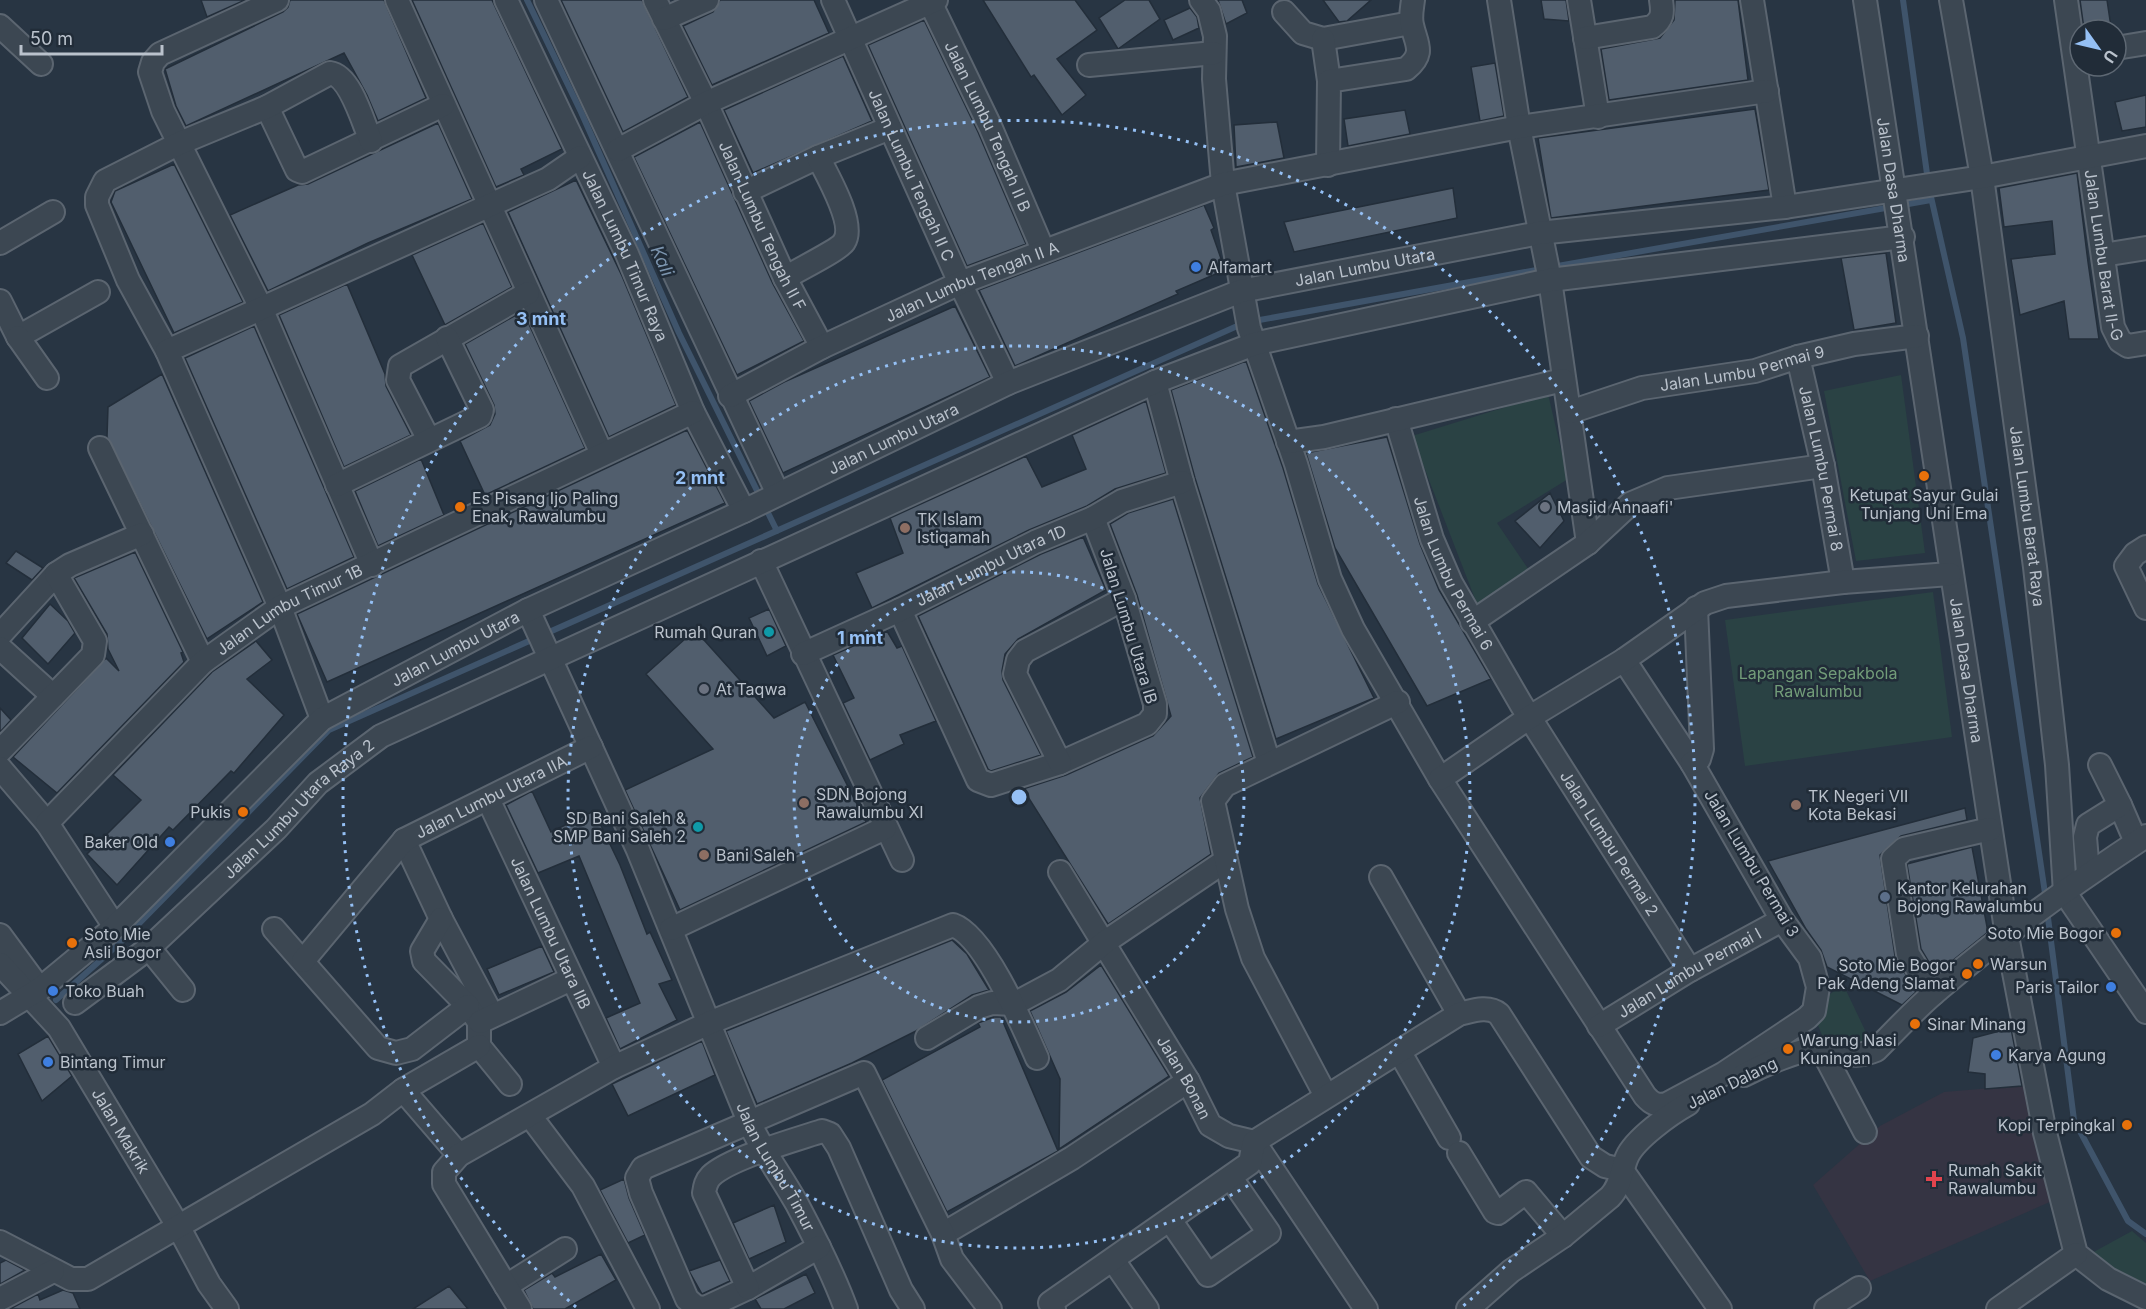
<svg xmlns="http://www.w3.org/2000/svg" width="2146" height="1309" font-family="Inter,sans-serif">
<style>
.medical{fill:#353443}
.green{fill:#2a4244}
.lines{fill:none;stroke-linecap:round;stroke-linejoin:round}
.stream{stroke:#3f546b;stroke-width:6}
.building{fill:#515e6d;stroke:#232e3a;stroke-width:1.5}
.minor-casing{stroke:#5b6570;stroke-width:26}
.minor{stroke:#3c4752;stroke-width:22}
.ring{fill:none;stroke:#95c0f5;stroke-width:3;stroke-dasharray:3 6}
.shop-dot{fill:#3f7fe0;stroke:#212c38;stroke-width:2}
.food-dot{fill:#e8710a;stroke:#212c38;stroke-width:2}
.worship-dot{fill:#6b7280;stroke:#212c38;stroke-width:2}
.education-dot{fill:#8d6e63;stroke:#212c38;stroke-width:2}
.culture-dot{fill:#0f9aa8;stroke:#212c38;stroke-width:2}
.service-dot{fill:#5c6f8a;stroke:#212c38;stroke-width:2}
.health-dot{fill:#e0444e;stroke:#212c38;stroke-width:2}
.labels{text-anchor:middle;stroke-width:5;stroke-linejoin:round;paint-order:stroke}
.street-label{font-size:16px;fill:#bac2cc;stroke:#212c38}
.poi-label{font-size:16px;fill:#bac2cc;stroke:#212c38;text-anchor:start}
.park-label{font-size:16px;fill:#729c79;stroke:#212c38}
.water-label{font-size:18px;font-style:italic;fill:#7b94ae;stroke:#212c38}
.centre{fill:#95c0f5;stroke:#212c38;stroke-width:3}
.ring-label{font-size:18px;text-anchor:middle;font-weight:bold;fill:#95c0f5;stroke:#212c38;stroke-width:5;stroke-linejoin:round;paint-order:stroke}
</style>
<rect width="100%" height="100%" fill="#283543"/>
<path class="medical" d="M2027,1085L2052,1201L1870,1281L1813,1185L1880,1126L1944,1092Z"/>
<path class="green" d="M1901,375L1925,553L1856,561L1824,391Z
M1548,394L1568,479L1497,523L1533,576L1479,609L1412,436Z
M1933,592L1952,737L1745,766L1725,620Z
M1843,984L1873,1047L1826,1045L1815,1018L1820,1002Z
M2132,1231L2146,1243V1288L2090,1254Z"/>
<g class="lines">
<path class="stream" d="M527,0L581,112L679,333L777,531
M1903,0L1928,181
M1931,197L1963,338L2046,900
M1552,267L1931,200
M1254,321L1542,269
M2047,910L2074,1120L2128,1221L2146,1234
M56,1000L123,940L329,730L1244,323"/>
</g>
<path class="building" d="M201,0H245L207,17Z
M290,0H384L426,98L378,121L367,95L344,53L186,126L176,106L165,69L283,12L288,7Z
M412,0H492L562,149L521,169L524,175L496,187Z
M561,0H642L688,97L623,132Z
M720,0H814L829,33L712,85L683,26L713,12Z
M983,0H1075L1097,30L1057,59L1086,95L1062,115L1034,75L1031,77Z
M1125,0H1149L1160,19L1118,49L1099,18Z
M1218,0H1242L1247,13L1226,24Z
M1323,0H1371L1347,21L1339,22Z
M1541,0H1566L1569,21L1544,19Z
M1675,0H1738L1748,80L1609,100L1601,49L1660,38L1674,20Z
M2080,0H2107L2111,27L2084,29Z
M1190,8L1197,17L1199,28L1173,40L1164,20Z
M924,20L978,132L1026,244L967,266L868,45Z
M843,56L872,121L753,173L724,110Z
M1495,63L1504,116L1480,121L1471,67Z
M2146,95V127L2122,131L2115,102Z
M1755,109L1769,190L1551,218L1538,138Z
M1405,110L1410,134L1348,146L1344,119Z
M700,122L773,284L804,341L737,375L634,157Z
M1277,122L1284,158L1236,167L1234,125Z
M438,123L472,199L368,243L268,291L230,215L298,185L308,184Z
M174,164L243,302L174,333L111,202L115,191Z
M2077,173L2088,262L2099,339H2069L2064,301L2020,315L2011,259L2055,254L2052,221L2004,227L1999,188Z
M576,180L622,276L676,405L609,437L508,212Z
M1453,188L1457,218L1294,252L1284,222Z
M1204,205L1214,228L1211,230L1225,270L1176,291L1178,294L1015,366L979,290Z
M483,223L512,287L445,325L412,255Z
M1886,253L1896,323L1854,330L1841,258Z
M347,284L385,374L386,386L411,435L344,467L279,315Z
M955,306L990,377L783,473L749,401L784,382Z
M523,311L585,448L485,495L460,441L490,425L495,414L494,405L465,344Z
M254,326L354,557L287,589L185,358Z
M1246,361L1283,468L1318,584L1374,698L1276,739L1195,478L1171,390Z
M162,374L263,602L207,639L107,437L108,407Z
M1146,401L1166,473L1115,489L1087,506L1029,530L872,608L856,573L903,553L890,518L1026,456L1042,487L1086,469L1072,435Z
M687,430L725,503L327,682L297,614Z
M1387,437L1420,544L1439,590L1491,679L1427,706L1335,548L1306,453Z
M421,459L444,515L378,546L355,491Z
M1550,493L1564,521L1540,548L1515,521Z
M1173,499L1253,757L1219,773L1200,798L1211,854L1108,924L1023,789L1066,775L1153,736L1171,716L1137,595L1110,524L1128,513Z
M1083,537L1106,590L1018,639L1005,654L1002,671L1003,680L1041,755L991,771L988,769L918,616L1041,554Z
M16,551L43,568L32,580L6,563Z
M135,552L183,652L181,653L184,662L57,793L13,757L106,658L119,671L108,649L107,634L74,578Z
M50,604L68,621L75,633L48,664L22,638Z
M769,609L786,646L767,656L749,618Z
M695,630L774,718L805,702L866,822L680,910L625,790L713,749L646,674Z
M887,631L897,648L902,646L936,721L900,735L904,744L870,760L843,703L854,698L833,655Z
M256,641L272,660L247,679L284,715L234,773L231,771L173,830L169,827L117,885L87,854L141,800L113,775L212,672Z
M0,708L11,720L0,732Z
M532,791L551,832L594,811L620,865L647,934L650,932L672,980L659,984L677,1020L620,1049L606,1018L640,1003L579,856L538,873L506,805Z
M1965,808L1967,820L1901,836L1880,855L1895,956L1916,992L1902,1005L1827,967L1821,950L1806,929L1768,861Z
M1972,847L1988,932L1936,974L1921,949L1907,864Z
M952,940L967,954L989,990L972,995L916,1031L852,1063L757,1104L726,1031Z
M542,946L554,972L499,995L487,969Z
M1101,965L1169,1076L1059,1149L1060,1079L1030,1011L1066,992Z
M994,1017H1001L1058,1151L947,1212L882,1080L980,1027L978,1023Z
M2011,1028L2022,1086L1985,1089V1074L1968,1072L1973,1038Z
M48,1036L72,1076L42,1101L18,1054Z
M702,1041L715,1075L628,1116L612,1084Z
M624,1179L629,1198L645,1235L628,1243L600,1190Z
M774,1205L786,1242L749,1259L733,1223Z
M601,1254L616,1280L565,1309H533L524,1290L552,1273L555,1277Z
M6,1260L25,1270L0,1284V1263Z
M720,1260L730,1281L702,1294L689,1271Z
M806,1274L815,1293L784,1309H761L755,1299Z
M449,1286L468,1309H413Z
M63,1290L73,1293L80,1309H10L38,1294L40,1300Z"/>
<g class="lines">
<g class="minor-casing">
<g id="minor">
<path d="M277,0L160,54L153,62L150,72L163,111L261,308L372,565"/>
<path d="M397,0L602,454"/>
<path id="s1" d="M506,0L627,254L693,412L744,511"/>
<path d="M546,0L778,494"/>
<path id="s2" d="M655,0L706,103L785,278L822,347"/>
<path id="s3" d="M833,0L960,283L1008,383"/>
<path d="M1201,0L1209,11L1215,36L1214,79L1223,184L1249,328L1296,464L1330,579L1353,629L1440,779L1645,1096C1652,1104 1657,1106 1667,1104L1723,1074L1807,1018L1814,1011L1818,987L1810,958L1782,920L1692,763L1624,660"/>
<path d="M1499,0L1519,127L1550,280L1588,543"/>
<path d="M1579,0L1598,117"/>
<path d="M1752,0L1785,207"/>
<path id="s4" d="M1865,0L2007,936L2045,1133L2076,1254L2108,1279L2146,1298"/>
<path id="s5" d="M1951,0L1982,177L2035,567L2057,765L2065,893L2146,1012"/>
<path id="s6" d="M2066,0L2113,327L2120,341L2128,346L2146,343"/>
<path id="s7" d="M931,4L990,126L1043,250"/>
<path d="M1284,12L1303,33L1323,39L1411,23"/>
<path d="M664,19L707,0"/>
<path d="M0,26L41,64"/>
<path d="M1585,38L1652,27C1663,19 1663,13 1661,0"/>
<path d="M1323,39L1329,81"/>
<path d="M2116,48L2146,43"/>
<path d="M1089,65L1214,53"/>
<path d="M267,107L297,170L302,172L443,105"/>
<path d="M618,150L706,103L936,0"/>
<path d="M1328,165L1329,81L1406,69C1426,53 1416,44 1412,25C1410,17 1412,8 1413,0"/>
<path d="M745,192L818,157L890,128"/>
<path d="M0,243L53,212"/>
<path d="M2103,255L2146,248"/>
<path d="M785,278C796,271 839,250 844,242C856,224 827,175 818,157"/>
<path d="M0,301L18,337L98,292"/>
<path d="M18,337L47,378"/>
<path d="M167,351L128,280L97,205V197L105,181L180,143L267,107L330,73C351,76 363,123 371,141"/>
<path id="s8" d="M1798,357L1823,466L1843,582"/>
<path d="M1155,382L1182,482L1269,763"/>
<path id="s9" d="M730,396L822,347L960,283L1223,184L1519,127L1767,91"/>
<path id="s10" d="M1570,412L1642,388L1755,371L1798,357L1854,344L1917,336"/>
<path id="s11" d="M1396,419L1432,539L1451,583L1521,704L1690,970"/>
<path d="M429,440L398,380L400,366L528,293"/>
<path d="M1288,442L1324,437L1563,380"/>
<path d="M100,448L203,662"/>
<path d="M337,485L480,416L482,410L447,338"/>
<path d="M2146,547L2135,554L2126,566L2146,608"/>
<path d="M761,561L902,860"/>
<path id="s12" d="M528,610L638,850L750,1124C763,1152 782,1177 797,1204C815,1238 833,1273 846,1309"/>
<path d="M900,610L978,780L991,785L1060,763L1147,724L1155,714V704L1124,599L1093,518"/>
<path d="M1472,622L1588,543L1630,504L1668,488L1823,466"/>
<path d="M0,635L56,574"/>
<path d="M0,648L53,696"/>
<path id="s13" d="M803,654L900,610L1035,542L1093,518L1122,501L1182,482"/>
<path d="M322,719L280,607L167,351L548,179L580,157"/>
<path d="M0,751L93,655L95,641L56,574L70,565L142,534"/>
<path d="M1060,763L1015,674L1018,660L1025,651L1124,599"/>
<path d="M1692,763L1699,759L1702,749L1696,608"/>
<path d="M0,768L47,823"/>
<path d="M1440,779L1530,717L1624,660L1705,603L1726,596L1843,582L1950,574"/>
<path id="s14" d="M488,799L614,1067"/>
<path d="M2120,805L2136,842"/>
<path d="M404,840L441,919L492,1015"/>
<path id="s15" d="M1060,872L1188,1081L1210,1125L1229,1136L1254,1142L1366,1309"/>
<path d="M2088,873L2085,837L2088,825L2120,805L2100,765"/>
<path d="M1381,877L1459,1014"/>
<path d="M441,919L422,951L424,961L468,1006L479,1022V1046L510,1084"/>
<path id="s16" d="M115,927L47,823L203,662L280,607L693,412"/>
<path d="M274,929L378,1048L396,1053L412,1049L468,1006"/>
<path d="M671,929L885,828"/>
<path d="M0,935L39,988"/>
<path d="M149,948L183,990"/>
<path id="s17" d="M303,961L404,840L591,747"/>
<path id="s18" d="M0,964L59,1028L178,1226L209,1284L227,1309"/>
<path d="M1933,994L1908,954L1893,859L1904,849L1990,829"/>
<path id="s19" d="M75,1003L149,948L276,829L318,783L381,736L1155,382L1254,344L1550,280L1903,237"/>
<path id="s20" d="M0,1013L40,989L115,927L322,719L528,610L744,511L1008,383L1241,291L1539,233L1785,207L1982,177L2146,146"/>
<path d="M480,1022L571,979"/>
<path id="s21" d="M1599,1026L1690,970L1782,920"/>
<path d="M927,1038L979,1007L992,1003L1014,1004L1059,980L1105,942L1225,861"/>
<path d="M1821,1048L1865,1132"/>
<path d="M1399,1051L1449,1138"/>
<path d="M1744,1075C1763,1065 1799,1049 1821,1048C1845,1047 1847,1062 1876,1050C1897,1029 1917,1007 1939,989C2003,934 2076,882 2146,836"/>
<path d="M403,1090L459,1155"/>
<path d="M1326,1096L1253,958L1237,909L1213,801L1225,785L1398,702"/>
<path d="M531,1117L583,1186L648,1309"/>
<path d="M1459,1153L1495,1212L1498,1213L1526,1192L1563,1236"/>
<path d="M1170,1220L1208,1275L1269,1233L1231,1178"/>
<path d="M943,1234L1072,1158L1188,1081"/>
<path d="M0,1242L71,1279H88L372,1114L403,1090L479,1046"/>
<path d="M819,1247L748,1288L705,1308L696,1307L687,1299L641,1193L637,1178L643,1168L864,1073L943,1234L952,1259L990,1309"/>
<path d="M1113,1260L1147,1309"/>
<path d="M506,1286L565,1249"/>
<path d="M748,1288L704,1193C705,1186 706,1181 711,1176C730,1158 795,1140 822,1131L830,1134L839,1148L901,1290L913,1309"/>
<path d="M0,1299L53,1271"/>
<path d="M520,1309L444,1184V1172L459,1155L614,1067L709,1023L953,925C985,936 1023,1026 1037,1058"/>
<path d="M1054,1309L1050,1303L1250,1163L1254,1142L1459,1014C1472,1011 1488,1005 1499,1014L1591,1157L1605,1166L1622,1170L1720,1309"/>
<path d="M1468,1309L1511,1271L1563,1236L1610,1197C1621,1186 1621,1171 1627,1157C1635,1139 1670,1114 1688,1104"/>
<path d="M1826,1309L1859,1288"/>
<path d="M1998,1309L2076,1254"/>
</g>
</g>
<use href="#minor" class="minor"/>
</g>
<g class="ring">
<circle cx="1019" cy="797" r="225"/>
<circle cx="1019" cy="797" r="451"/>
<path d="M576 1307A676 676 0 1 1 1462 1307"/>
</g>
<g class="shop-dot">
<circle cx="1196" cy="267" r="6"/>
<circle cx="170" cy="842" r="6"/>
<circle cx="2111" cy="987" r="6"/>
<circle cx="53" cy="991" r="6"/>
<circle cx="1996" cy="1055" r="6"/>
<circle cx="48" cy="1062" r="6"/>
</g>
<g class="food-dot">
<circle cx="1924" cy="476" r="6"/>
<circle cx="460" cy="507" r="6"/>
<circle cx="243" cy="812" r="6"/>
<circle cx="2116" cy="933" r="6"/>
<circle cx="72" cy="943" r="6"/>
<circle cx="1978" cy="964" r="6"/>
<circle cx="1967" cy="974" r="6"/>
<circle cx="1915" cy="1024" r="6"/>
<circle cx="1788" cy="1049" r="6"/>
<circle cx="2127" cy="1125" r="6"/>
</g>
<g class="worship-dot">
<circle cx="1545" cy="507" r="6"/>
<circle cx="704" cy="689" r="6"/>
</g>
<g class="education-dot">
<circle cx="905" cy="528" r="6"/>
<circle cx="804" cy="803" r="6"/>
<circle cx="1796" cy="805" r="6"/>
<circle cx="704" cy="855" r="6"/>
</g>
<g class="culture-dot">
<circle cx="769" cy="632" r="6"/>
<circle cx="698" cy="827" r="6"/>
</g>
<circle class="service-dot" cx="1885" cy="897" r="6"/>
<path class="health-dot" d="M1931 1170h6v6h6v6h-6v6h-6v-6h-6v-6h6z"/>
<g class="labels">
<g class="street-label">
<text dy="6" stroke="none"><textPath href="#s7" startOffset="135">Jalan Lumbu Tengah II B</textPath></text>
<text dy="6" stroke="none"><textPath href="#s3" startOffset="192">Jalan Lumbu Tengah II C</textPath></text>
<text dy="6" stroke="none"><textPath href="#s4" startOffset="192">Jalan Dasa Dharma</textPath></text>
<text dy="6" stroke="none"><textPath href="#s2" startOffset="250">Jalan Lumbu Tengah II F</textPath></text>
<text dy="6" stroke="none"><textPath href="#s6" startOffset="258">Jalan Lumbu Barat II-G</textPath></text>
<text dy="6" stroke="none"><textPath href="#s1" startOffset="282">Jalan Lumbu Timur Raya</textPath></text>
<text dy="6" stroke="none"><textPath href="#s20" startOffset="1578">Jalan Lumbu Utara</textPath></text>
<text dy="6" stroke="none"><textPath href="#s9" startOffset="268">Jalan Lumbu Tengah II A</textPath></text>
<text dy="6" stroke="none"><textPath href="#s10" startOffset="178">Jalan Lumbu Permai 9</textPath></text>
<text dy="6" stroke="none"><textPath href="#s20" startOffset="1074">Jalan Lumbu Utara</textPath></text>
<text dy="6" stroke="none"><textPath href="#s8" startOffset="114">Jalan Lumbu Permai 8</textPath></text>
<text dy="6" stroke="none"><textPath href="#s5" startOffset="522">Jalan Lumbu Barat Raya</textPath></text>
<text dy="6" stroke="none"><textPath href="#s13" startOffset="208">Jalan Lumbu Utara 1D</textPath></text>
<text dy="6" stroke="none"><textPath href="#s11" startOffset="165">Jalan Lumbu Permai 6</textPath></text>
<text dy="6" stroke="none"><textPath href="#s16" startOffset="450">Jalan Lumbu Timur 1B</textPath></text>
<text transform="translate(1129 626) rotate(73)" y="6">Jalan Lumbu Utara IB</text>
<text dy="6" stroke="none"><textPath href="#s20" startOffset="588">Jalan Lumbu Utara</textPath></text>
<text dy="6" stroke="none"><textPath href="#s4" startOffset="678">Jalan Dasa Dharma</textPath></text>
<text dy="6" stroke="none"><textPath href="#s17" startOffset="255">Jalan Lumbu Utara IIA</textPath></text>
<text dy="6" stroke="none"><textPath href="#s19" startOffset="297">Jalan Lumbu Utara Raya 2</textPath></text>
<text dy="6" stroke="none"><textPath href="#s11" startOffset="478">Jalan Lumbu Permai 2</textPath></text>
<text transform="translate(1752 863) rotate(59)" y="6">Jalan Lumbu Permai 3</text>
<text dy="6" stroke="none"><textPath href="#s14" startOffset="148">Jalan Lumbu Utara IIB</textPath></text>
<text dy="6" stroke="none"><textPath href="#s21" startOffset="105">Jalan Lumbu Permai I</textPath></text>
<text dy="6" stroke="none"><textPath href="#s15" startOffset="240">Jalan Bonan</textPath></text>
<text transform="translate(1732 1083) rotate(-26)" y="6">Jalan Dalang</text>
<text dy="6" stroke="none"><textPath href="#s18" startOffset="207">Jalan Makrik</textPath></text>
<text dy="6" stroke="none"><textPath href="#s12" startOffset="610">Jalan Lumbu Timur</textPath></text>
</g>
<g class="poi-label">
<text x="1208" y="273">Alfamart</text>
<text x="1924" y="501" text-anchor="middle">Ketupat Sayur Gulai<tspan x="1924" dy="18">Tunjang Uni Ema</tspan></text>
<text x="472" y="504">Es Pisang Ijo Paling<tspan x="472" dy="18">Enak, Rawalumbu</tspan></text>
<text x="1557" y="513">Masjid Annaafi'</text>
<text x="917" y="525">TK Islam<tspan x="917" dy="18">Istiqamah</tspan></text>
<text x="757" y="638" text-anchor="end">Rumah Quran</text>
<text x="716" y="695">At Taqwa</text>
<text x="816" y="800">SDN Bojong<tspan x="816" dy="18">Rawalumbu XI</tspan></text>
<text x="1808" y="802">TK Negeri VII<tspan x="1808" dy="18">Kota Bekasi</tspan></text>
<text x="231" y="818" text-anchor="end">Pukis</text>
<text x="686" y="824" text-anchor="end">SD Bani Saleh &amp;<tspan x="686" dy="18">SMP Bani Saleh 2</tspan></text>
<text x="158" y="848" text-anchor="end">Baker Old</text>
<text x="716" y="861">Bani Saleh</text>
<text x="1897" y="894">Kantor Kelurahan<tspan x="1897" dy="18">Bojong Rawalumbu</tspan></text>
<text x="2104" y="939" text-anchor="end">Soto Mie Bogor</text>
<text x="84" y="940">Soto Mie<tspan x="84" dy="18">Asli Bogor</tspan></text>
<text x="1990" y="970">Warsun</text>
<text x="1955" y="971" text-anchor="end">Soto Mie Bogor<tspan x="1955" dy="18">Pak Adeng Slamat</tspan></text>
<text x="2099" y="993" text-anchor="end">Paris Tailor</text>
<text x="65" y="997">Toko Buah</text>
<text x="1927" y="1030">Sinar Minang</text>
<text x="1800" y="1046">Warung Nasi<tspan x="1800" dy="18">Kuningan</tspan></text>
<text x="2008" y="1061">Karya Agung</text>
<text x="60" y="1068">Bintang Timur</text>
<text x="2115" y="1131" text-anchor="end">Kopi Terpingkal</text>
<text x="1948" y="1176">Rumah Sakit<tspan x="1948" dy="18">Rawalumbu</tspan></text>
</g>
<g class="park-label">
<text x="1818" y="679">Lapangan Sepakbola<tspan x="1818" dy="18">Rawalumbu</tspan></text>
</g>
<g class="water-label">
<text transform="translate(662 261) rotate(66)" y="6">Kali</text>
</g>
</g>
<circle cx="1019" cy="797" r="9" class="centre"/>
<g class="ring-label">
<text x="541" y="325">3 mnt</text>
<text x="700" y="484">2 mnt</text>
<text x="860" y="644">1 mnt</text>
</g>
<g transform="translate(2098 48) rotate(124)"><circle r="28" fill="#212c38" stroke="#5e6873" stroke-width="1.5"/>
<path d="M0-4.5L10 22L0 15L-10 22Z" fill="#95c0f5"/>
<text y="-9" font-size="16" font-weight="bold" text-anchor="middle" fill="#bac2cc">U</text>
</g>
<path d="M21 45v9h141v-9" fill="none" stroke="#bac2cc" stroke-width="3"/>
<text x="30" y="45" font-size="18" fill="#bac2cc" stroke="#212c38" stroke-width="4.5" paint-order="stroke">50 m</text>
</svg>
